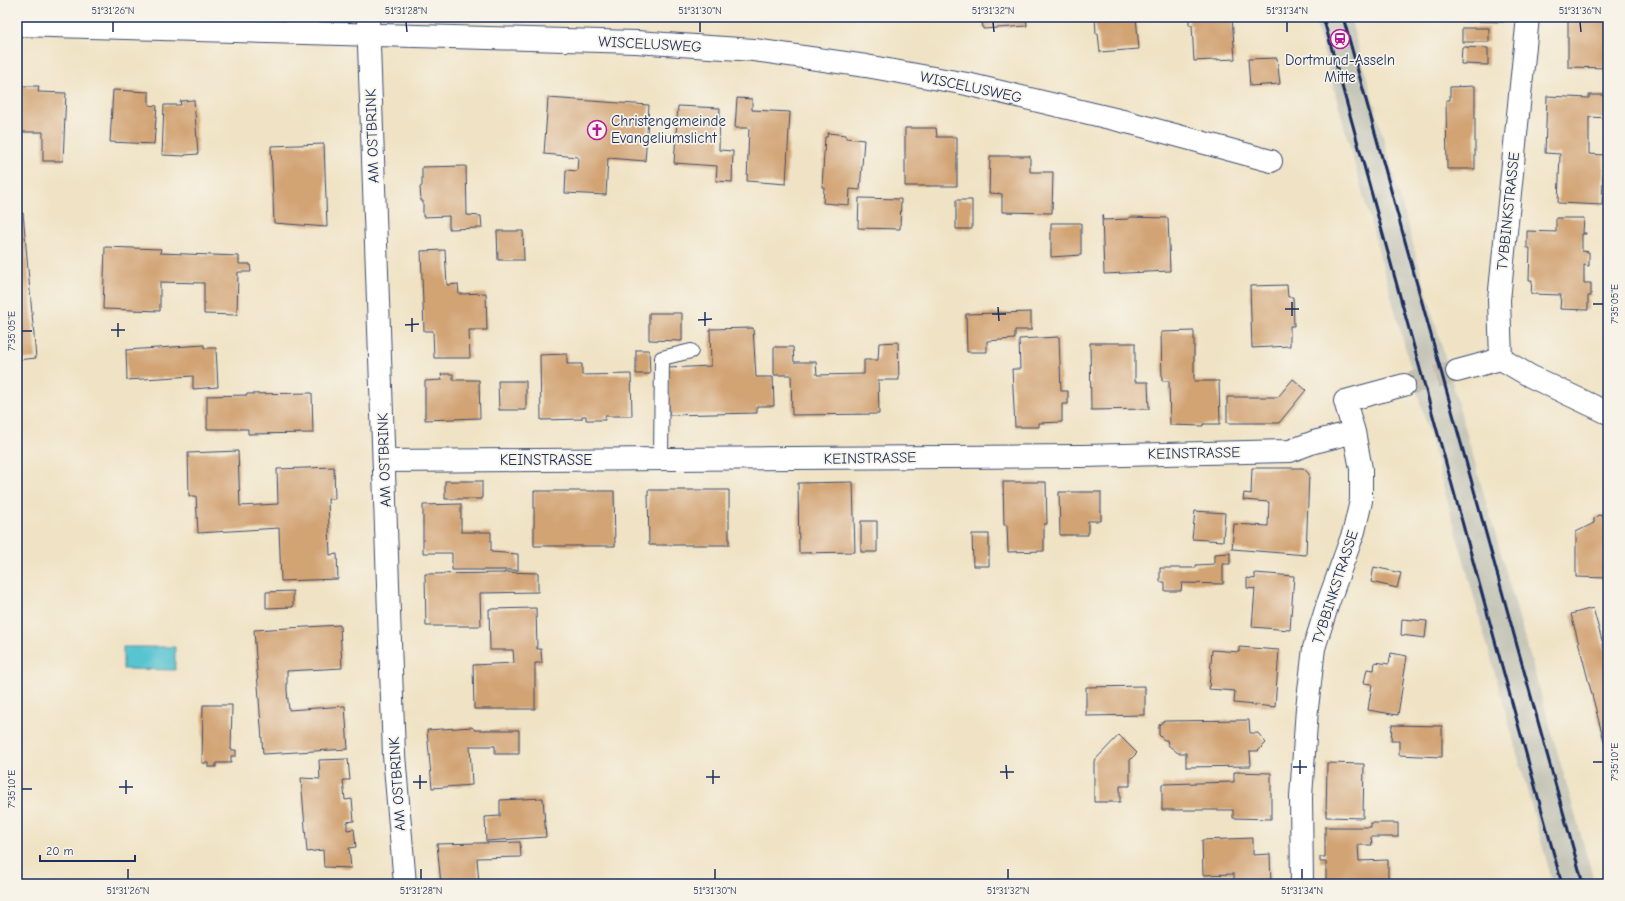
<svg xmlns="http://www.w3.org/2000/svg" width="1625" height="901" font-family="'Comic Neue',sans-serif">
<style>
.industrial{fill:#c5c5b8}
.water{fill:#58c4d0;stroke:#3a7a97}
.building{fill:#d2a373}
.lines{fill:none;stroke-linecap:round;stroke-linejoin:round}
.minor-tunnel{stroke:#c5bfb0;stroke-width:22;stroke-dasharray:22 11;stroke-linecap:butt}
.service-casing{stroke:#3b4a6d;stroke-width:16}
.minor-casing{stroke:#3b4a6d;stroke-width:24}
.service{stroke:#fff;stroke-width:14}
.minor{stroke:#fff;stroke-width:22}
.rail{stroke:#1b2f5e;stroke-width:3}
.ticks{fill:none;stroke:#1b2f5e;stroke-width:1.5}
.labels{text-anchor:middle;stroke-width:3.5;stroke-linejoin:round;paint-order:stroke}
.street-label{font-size:15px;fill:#1b2f5e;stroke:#f7f3e8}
.poi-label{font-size:15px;fill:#1b2f5e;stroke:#f7f3e8}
.neatline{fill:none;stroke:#1b2f5e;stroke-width:1.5}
.ticks-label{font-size:10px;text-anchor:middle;fill:#1b2f5e}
</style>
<rect width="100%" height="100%" fill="#f7f3e8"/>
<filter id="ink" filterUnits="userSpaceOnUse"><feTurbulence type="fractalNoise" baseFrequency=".025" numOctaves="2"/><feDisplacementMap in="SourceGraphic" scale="8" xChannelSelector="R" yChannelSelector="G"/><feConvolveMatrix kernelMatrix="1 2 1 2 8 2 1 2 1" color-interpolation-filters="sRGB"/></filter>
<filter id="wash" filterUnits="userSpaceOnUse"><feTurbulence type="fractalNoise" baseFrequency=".012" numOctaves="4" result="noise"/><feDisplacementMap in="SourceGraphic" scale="16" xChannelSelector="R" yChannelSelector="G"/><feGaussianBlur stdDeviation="0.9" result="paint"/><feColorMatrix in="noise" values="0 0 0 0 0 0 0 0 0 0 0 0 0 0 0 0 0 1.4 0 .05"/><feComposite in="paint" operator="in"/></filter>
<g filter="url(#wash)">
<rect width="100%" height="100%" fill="#f0e3c5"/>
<path class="industrial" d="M1314,17H1350L1417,259L1595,884H1553Z"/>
<path class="water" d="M123,647H175V670L123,669Z"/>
<g id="blocks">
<path class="building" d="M982,17H1026L1027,26L983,29Z
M1095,17H1136L1139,49L1100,52L1098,33L1096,34Z
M1189,17H1232L1235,59L1194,61L1192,25H1189Z
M1462,17H1504V22L1462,21Z
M1568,17H1608V68L1568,67Z
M1462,28H1489V42H1462Z
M1462,47L1488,48V65L1461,64Z
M1277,58L1280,84L1250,86L1248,59Z
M17,86H39L38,92L66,93L63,161H43V132H17Z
M1475,86V169H1447L1446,100H1450V87Z
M113,90L149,92V105L157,106L154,144L110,142Z
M1589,95H1608V118L1589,117V154L1604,155L1602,205L1558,203L1560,154L1545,153L1547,96L1589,98Z
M548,98L649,105L645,161L608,158L606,195L565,193L566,170L577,171L578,157L544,154Z
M737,98L752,99V110L790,112L786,184L747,181L749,128H735Z
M194,100L198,154L185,155V156L162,155L164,105H181L180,101Z
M678,106L720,108L719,150L733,151L732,182L716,181L717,166L674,163Z
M905,128H936L937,137H957V186H905Z
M828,133L846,135V138L864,140L860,190L850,189L849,205L823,203L824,187H822L825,137H827Z
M324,144L327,227L274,223L271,146Z
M990,156H1030V172H1053L1052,213L1002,212V194L989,193Z
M466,166L467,215L481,216L482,228L449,229V216L423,217V201H421L420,187L422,186V167Z
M859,198L901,199L900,229L858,228Z
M956,200H972V229H956Z
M17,213H23L36,358L17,360Z
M1102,215L1103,220L1129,219V217L1168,218L1170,271L1104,274Z
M1556,218H1584L1583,233H1586V234H1582V251L1589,252V266L1584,265V283H1591V296H1588V310L1560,309L1561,295L1531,294L1532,280H1529L1530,248H1527V231L1556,232Z
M1051,223H1081V255L1051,257Z
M497,231H523L524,260H498Z
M105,247L161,249L160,253L239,256V264H250L251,272H238L237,315L204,314V283L160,282V311L103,309Z
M445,250L447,285L458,284L459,294L486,293L487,330H469L470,358H434L433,331H424L421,251Z
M1287,285L1288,297H1293L1294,326H1290V346L1252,348L1250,286Z
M1031,312V330H1015V339L987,341V352H967L966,314Z
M649,313H682V341L649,340Z
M753,328L756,377H773L774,406H757V413L669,415L668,368L711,366L710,329Z
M1194,331V381H1219L1220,424H1203V426L1170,425L1169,381H1162L1161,332Z
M1059,337L1061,391H1068V404H1062V422L1039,423V427H1015L1012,369H1020L1019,339Z
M898,342L899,380H878L879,414L792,415L791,375H774V347H793L794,362H816L817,375L864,374V360H878L879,343Z
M1090,343H1135V382H1148L1149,409L1091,410Z
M204,345V348H216L218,387L193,389V376L127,380L126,350Z
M636,350H649L650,374H636Z
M567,354V364H582V375L631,374L632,416H605V420H586V416H582V419L541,420L540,355Z
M441,374H453V380H479L480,418L425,420V381L442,380Z
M1293,379L1306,390L1279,423H1227V397H1278Z
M498,381H526V410H499Z
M312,393L313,433L248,434V429H207V396L247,395V394Z
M238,451L240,506L278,504L277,469L334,467L335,499H328L330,555L337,554L338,579L281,581L279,528L198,533L196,496H189L188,453Z
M1252,468H1303L1309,474L1306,555L1232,549L1234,524L1268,526L1269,502L1243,500L1244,493L1251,494Z
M445,481H482V499H445Z
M853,482L855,552L799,553L798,483Z
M1003,482H1046L1047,524H1044V551L1008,552L1007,525H1004Z
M648,490H729V545H649Z
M534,491H614L615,546H534Z
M1059,492H1101V521H1088V535H1060Z
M461,504V532H491V552L518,554V570H452V553H423V505Z
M1195,511L1225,513L1223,541L1192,539Z
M1598,515L1604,516L1608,519V578L1576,577V532L1594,523V519Z
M861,521H877V552H861Z
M972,534H989V566H973Z
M1230,553V564H1223V584L1182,583L1181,591H1165V582H1160V568H1196V565L1214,564V554Z
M1374,567L1401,573L1397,588L1371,582Z
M504,572L538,573V592L480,593L481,626H426L425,574L505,573Z
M1255,573L1294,576L1290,630L1252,627L1255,589L1247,588V578L1255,579Z
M293,591V607L266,608V592Z
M536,608L537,649H541L542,663H535V709H474L473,665L514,663L513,650H490L489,609Z
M1593,608L1608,662V745H1605L1571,614Z
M1402,619L1427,621L1425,638L1401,635Z
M340,625L342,668L287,671V691L289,710L345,706L348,749L263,754L254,630Z
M1239,647L1279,650L1275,707L1234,703L1235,691L1209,689L1212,650L1239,652Z
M1391,653L1407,656L1398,715L1368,710L1372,684L1364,683L1367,669L1374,670L1375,662L1389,664Z
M1145,686V715L1086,716V687Z
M203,705H232L231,750H236V756H231V763H216V767H208V763H202Z
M1249,720L1250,733H1258L1266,743L1258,751H1250L1251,766L1186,767V753H1178L1168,745L1167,740H1164L1159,735V725L1164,721Z
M1392,725L1442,726V757L1399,755V741H1391Z
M472,727L475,730H519V754H495V746H470L472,785L432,788L427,730Z
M1119,735L1137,753L1130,760V786H1120V802H1094V761Z
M348,759L350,780H343L345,800L352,799L354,821L347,822V830L354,829L356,847L349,848L351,868L324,867L323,850L307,852L301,778L320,779L319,760Z
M1327,763L1364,764L1363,818L1326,817Z
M1234,772L1271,773V819L1233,818V810H1162V784L1234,782Z
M543,798L546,837L486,841L485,817L500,816V800Z
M1371,823H1398V837H1371L1372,845H1358L1359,861L1388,860V884H1326V862H1320V857H1325V827H1371Z
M1253,838V855L1270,854L1271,884H1234V874L1203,875L1202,840Z
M520,842L521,857L477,858L479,884H441L437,844Z"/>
</g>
</g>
<g filter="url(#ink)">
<use href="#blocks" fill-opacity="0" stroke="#3b4a6d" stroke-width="1"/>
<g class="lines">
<path class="minor-tunnel" d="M1404,385L1457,371"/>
<g class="service-casing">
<path id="service" d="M661,459L662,358L691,351"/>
</g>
<g class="minor-casing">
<path id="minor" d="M368,17L394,755L405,884
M17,25L636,42L754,50L866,66L967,84L1131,123L1271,161
M1501,359L1499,300L1528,17
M1501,359L1530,376L1608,413
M1457,371L1501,359
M384,461L1083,456L1290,451L1314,442L1354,432
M1302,884L1301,797L1307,708L1314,648L1328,603L1354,531L1361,501V469L1354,432L1345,401L1404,385"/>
</g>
<use href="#service" class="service"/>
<use href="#minor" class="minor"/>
<path class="rail" d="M1323,17L1562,884
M1343,17L1583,884"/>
</g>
</g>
<path class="ticks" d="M113,22V32M406,22L407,32M700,22V32M993,22L994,32M1287,22V32M1580,22L1581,32M1292,302V316M1593,304H1603M998,307L999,321M1285,309H1299M705,312V326M992,314H1006M412,318V332M698,320L712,319M118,323V337M405,325L419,324M111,330H125M22,331H32M1300,760V774M1593,762H1603M1006,765L1007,779M1293,767H1307M713,770V784M1000,772H1014M420,775V789M706,777H720M126,780V794M413,782H427M119,787H133M22,789H32M128,869V879M421,869V879M715,869V879M1008,869V879M1302,869V879"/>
<defs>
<g id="station-ring" transform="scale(1)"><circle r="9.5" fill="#f7f3e8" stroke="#b5179e" stroke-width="1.5"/><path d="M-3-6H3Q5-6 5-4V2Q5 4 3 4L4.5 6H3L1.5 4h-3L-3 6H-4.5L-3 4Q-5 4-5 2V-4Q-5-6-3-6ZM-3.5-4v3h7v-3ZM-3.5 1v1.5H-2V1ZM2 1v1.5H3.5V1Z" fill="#b5179e"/></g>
<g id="church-ring" transform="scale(1)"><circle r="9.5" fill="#f7f3e8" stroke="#b5179e" stroke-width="1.5"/><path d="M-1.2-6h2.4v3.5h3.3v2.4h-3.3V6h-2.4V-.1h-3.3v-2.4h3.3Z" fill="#b5179e"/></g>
</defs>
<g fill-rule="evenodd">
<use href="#station-ring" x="1340" y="39"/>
<use href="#church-ring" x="597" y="130"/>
</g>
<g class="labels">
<g class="street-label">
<text transform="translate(650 44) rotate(3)" y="5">WISCELUSWEG</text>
<text transform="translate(971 87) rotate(12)" y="5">WISCELUSWEG</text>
<text transform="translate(372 136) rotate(-92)" y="5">AM OSTBRINK</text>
<text transform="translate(1508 211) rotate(-84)" y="5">TYBBINKSTRASSE</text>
<text transform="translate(1194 453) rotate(-1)" y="5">KEINSTRASSE</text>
<text transform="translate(870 458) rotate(-1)" y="5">KEINSTRASSE</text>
<text transform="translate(384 460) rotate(-92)" y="5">AM OSTBRINK</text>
<text x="546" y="465">KEINSTRASSE</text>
<text transform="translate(1335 587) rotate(-72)" y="5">TYBBINKSTRASSE</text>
<text transform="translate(397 784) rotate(-94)" y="5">AM OSTBRINK</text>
</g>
<g class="poi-label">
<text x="1340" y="65">Dortmund-Asseln<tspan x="1340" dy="17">Mitte</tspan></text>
<text x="611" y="126" text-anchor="start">Christengemeinde<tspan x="611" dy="17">Evangeliumslicht</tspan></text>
</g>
</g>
<rect width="1625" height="901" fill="none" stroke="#f7f3e8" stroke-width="44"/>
<path d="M40 855v6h95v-6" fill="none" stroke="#1b2f5e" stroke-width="2"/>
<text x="46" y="855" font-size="12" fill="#1b2f5e" stroke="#f7f3e8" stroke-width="3" paint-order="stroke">20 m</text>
<rect x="22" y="22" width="1581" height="857" class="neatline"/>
<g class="ticks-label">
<text x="113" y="14">51°31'26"N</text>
<text x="406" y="14">51°31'28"N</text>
<text x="700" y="14">51°31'30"N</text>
<text x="993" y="14">51°31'32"N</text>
<text x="1287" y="14">51°31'34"N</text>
<text x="1580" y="14">51°31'36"N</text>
<text transform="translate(1614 304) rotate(-90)" y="4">7°35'05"E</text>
<text transform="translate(11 331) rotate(-90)" y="4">7°35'05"E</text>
<text transform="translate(1614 762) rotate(-90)" y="4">7°35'10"E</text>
<text transform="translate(11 789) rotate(-90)" y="4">7°35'10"E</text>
<text x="128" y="894">51°31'26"N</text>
<text x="421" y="894">51°31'28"N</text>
<text x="715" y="894">51°31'30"N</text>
<text x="1008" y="894">51°31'32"N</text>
<text x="1302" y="894">51°31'34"N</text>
</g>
</svg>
